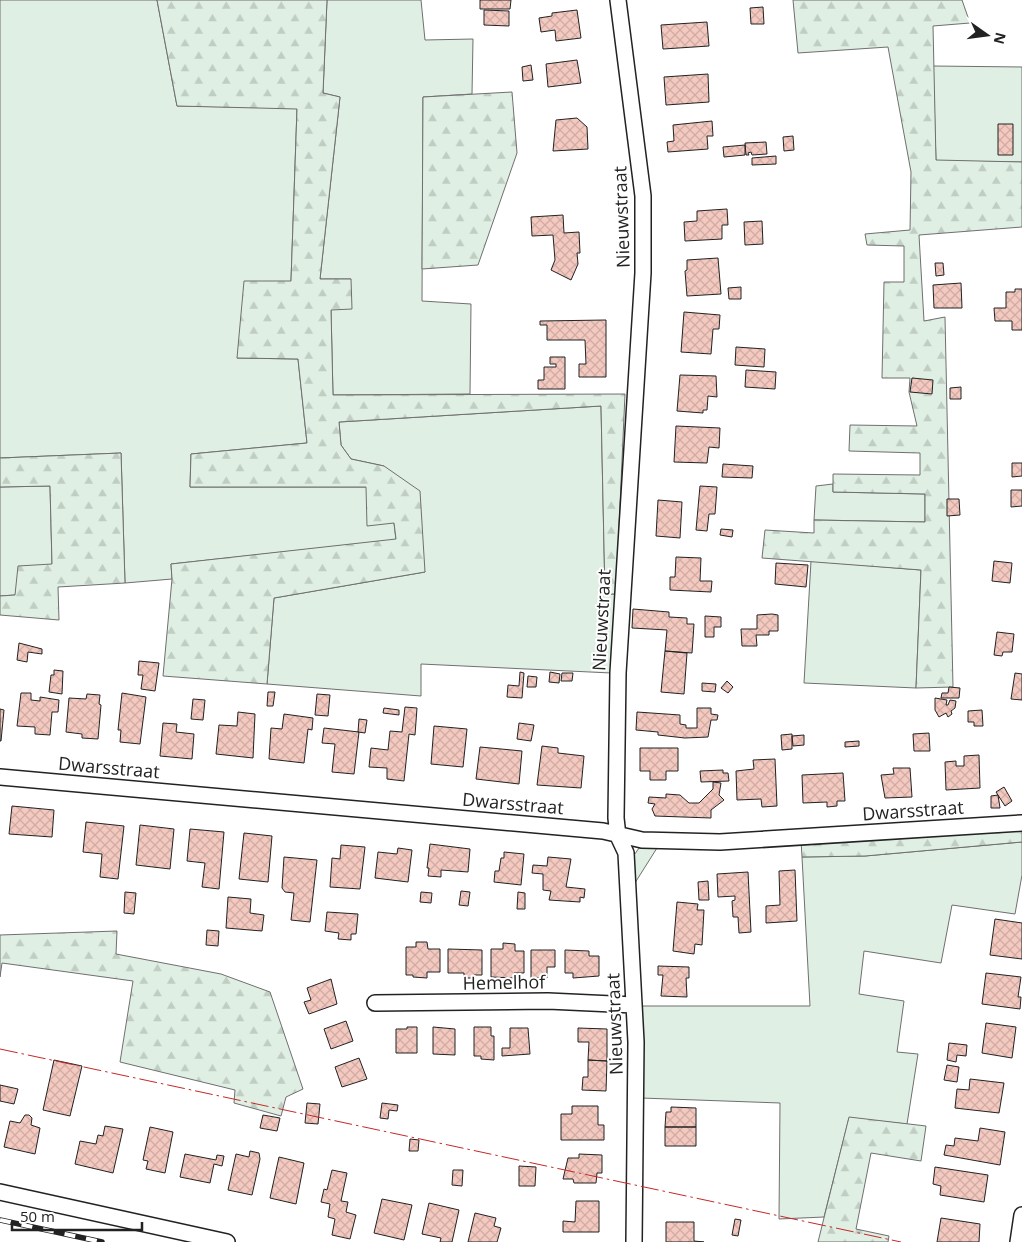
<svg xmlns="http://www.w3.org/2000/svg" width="1022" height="1242" font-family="'Open Sans',sans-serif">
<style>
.grass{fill:#e0efe3;stroke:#6f6f6f}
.forest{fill:url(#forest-firs);stroke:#6f6f6f}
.building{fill:url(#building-cross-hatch);stroke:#222}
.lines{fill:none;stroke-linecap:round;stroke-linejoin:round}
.street-casing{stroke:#222;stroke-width:18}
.street{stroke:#fff;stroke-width:15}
.rail-casing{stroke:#222;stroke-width:5.5}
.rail{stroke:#fff;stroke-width:4;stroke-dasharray:11;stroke-linecap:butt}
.power{stroke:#c62828;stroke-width:1;stroke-dasharray:18 4 2.5 4;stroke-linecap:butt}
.labels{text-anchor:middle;stroke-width:4;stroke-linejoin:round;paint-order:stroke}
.street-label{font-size:18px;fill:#222;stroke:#fff}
</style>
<defs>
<pattern id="forest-firs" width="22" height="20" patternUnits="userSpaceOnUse" patternTransform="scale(1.25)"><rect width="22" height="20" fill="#e0efe3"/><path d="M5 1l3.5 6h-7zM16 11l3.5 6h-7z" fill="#c0cdc2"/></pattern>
<pattern id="building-cross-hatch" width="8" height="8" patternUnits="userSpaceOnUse" patternTransform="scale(1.25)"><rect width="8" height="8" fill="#f3c9c0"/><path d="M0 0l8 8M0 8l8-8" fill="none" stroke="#d0aca5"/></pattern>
</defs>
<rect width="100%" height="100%" fill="#fff"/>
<path class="grass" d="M0,0H157L177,106L297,108L291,281L237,358L298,359L307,443L191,454L190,487H367L394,523L396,540L171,564L172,579L125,583L121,453L0,458Z
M327,0H421L425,40L473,39L472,94L423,97L422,301L471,304L470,394L333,395L331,310L351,279H320L340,97L323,93Z
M933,66L1022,67V162L936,161Z
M601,406L605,594H616L611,673L421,664V696L267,684L274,598L425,572L384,466L351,459L341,445L339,422Z
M833,484V492L925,494V522L814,520L816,486Z
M50,486L52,564L15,595L0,596V487Z
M811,561L921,570L916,688L804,683Z
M1022,842V875L1015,914L952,905L941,963L864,951L859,994L904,1001L897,1052L918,1054L907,1124L849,1118L824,1217L779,1219L780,1103L641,1098L640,1006H810L802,857L865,856Z
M645,847L657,848L633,886L632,858L639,848Z"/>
<path class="forest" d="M157,0H327L323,93L340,97L320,279H351L352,309L331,310L333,395L625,394L616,594H605L601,406L339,422L341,445L351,459L384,466L420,491L425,572L274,598L267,684L163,676L172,579L171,564L396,539L394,523L367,526L366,487H190L191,454L307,443L298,359L237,358L244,281H291L297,109L177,106Z
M793,0H962L970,23L933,26L936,160L1022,162V227L919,235L924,321L945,317L953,687L916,688L921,570L762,558L765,530L814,533V520L925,522V494L833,492V474L920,475V453L849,451L850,425L917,426L909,392L910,378H882L884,282H904V246L867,245L865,234L910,230L911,172L888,47L798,53Z
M512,92L517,153L478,265L422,269L423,97Z
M121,453L125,583L58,587L59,620L0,615V596L15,595L18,566L52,564L50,486L0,487V458Z
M1022,828V842L865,856L802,857L801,841Z
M117,931L116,954L221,974L270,992L303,1089L286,1097L281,1116L234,1103L235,1090L120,1062L133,981L2,963L0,977V935Z
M849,1117L926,1126L921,1161L871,1153L856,1229L889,1236L888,1242H818Z"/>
<path class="building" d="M480,0H511L510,9H480Z
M763,7L764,24H751L750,8Z
M484,10L509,11V26L484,25Z
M577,10L581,38L556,41L555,30L541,32L539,18L552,16V13Z
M707,22L709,46L663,49L661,25Z
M577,60L581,83L548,87L546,64Z
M531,65L533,80L523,81L522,67Z
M708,74L709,102L666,105L664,77Z
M577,118L587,127L588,149L553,151L556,120Z
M712,121L713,136H707L708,149L668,152L667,142L674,141L673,125Z
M998,124H1013V155H998Z
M793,136L794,150L784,151L783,137Z
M766,142L767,154L752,155L751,152L748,153L749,155H746L745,143Z
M745,145V155L724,157L723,147Z
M776,156V164L752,165V158Z
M727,209L728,225H722V239L685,241L684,222L697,221V211Z
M563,215L564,233L579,232L580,253H577L578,264L571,280L551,270L555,260L553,235L532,236L531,217Z
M762,221L763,244L745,245L744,222Z
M718,258L721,294L687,296L685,271L687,270V260Z
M935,263H943L944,275L936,276Z
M961,283L962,308H934L933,285Z
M741,287V299H729L728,288Z
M1015,289H1022V330H1012V321H995L994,308H1006V292H1015Z
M684,312L720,315L719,329H713L711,354L681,352Z
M606,320V377H579V364H586L585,340H547V325H540V321Z
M736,347L765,349L764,367L735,365Z
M550,357H565V389H538V380H544V367H556V364H550Z
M746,370L776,372L775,389L745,387Z
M680,375L716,376L717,397L708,396L707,410H703V413L677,411Z
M912,378L933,380L932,394L910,392Z
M961,387V399H950V388Z
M676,426L720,428L719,448L709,447L707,463L674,462Z
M1012,463H1022V476L1012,477Z
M723,464L753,466L752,478L722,477Z
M700,486L717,487L715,514H709L707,531L696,530Z
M1011,490H1022V506L1011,507Z
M947,499H959L960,515L947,516Z
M658,500L682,502L680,538L656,536Z
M721,529L733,530L732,537L720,535Z
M676,557L701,558L700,581H712L711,592L670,590V577H675Z
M994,561L1012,563L1010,583L992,581Z
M776,563L808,565L806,587L775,584Z
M633,609L669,612V617L687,618V624H694L692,653L665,651L667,630L632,628Z
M772,614L778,615V631H769V635H756L757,646H742L741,629H757V615Z
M705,616L721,617V627H714V637H705Z
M997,632L1014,634L1012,652H1003L1002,656L994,655Z
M19,643L42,649V654L28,652L27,662L17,660Z
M665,651L687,653L684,694L661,692Z
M139,661L159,663L155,691L141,689L143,675H138Z
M54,670L63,671L62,694L49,692L51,675H54Z
M520,672L524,673L522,698L507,697L508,685L519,686Z
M550,672L560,674L559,683L549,682Z
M562,673H573L572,681H561Z
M1015,673L1022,674V700L1011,699Z
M528,676L537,677L536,687H527Z
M727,681L733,687L728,693L721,688Z
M702,683L716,684L715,692L702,691Z
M949,687L960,688L959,698H941L942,693H948Z
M268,692H275L273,706H267Z
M21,693H31V700L40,701V697L59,700L58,712H52L50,735L35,734V727L17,726Z
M122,693L146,697L140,744L120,742L121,730H118Z
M87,694L100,695L99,704L101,705L98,739L82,738V734L66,732L69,698L86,699Z
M317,694L330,695L328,716L315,715Z
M935,698L947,700L946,705H948L950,700L956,701L955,708L951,711L952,714L948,717L946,713L939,717L935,710Z
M193,699L205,700L203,720L191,719Z
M405,707L417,708L415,735L409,734L404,781L387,779V768L369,767L371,748L388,750L390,731L402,732Z
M384,708L399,710V715L383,713Z
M697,708H711V714L718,715L717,720H711L708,737L685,738L658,735V732L636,730L637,712L680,715V724L686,725V728H697Z
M0,709L4,710L1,741H0Z
M982,710L983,726H974V722H968V711Z
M238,712L255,714L253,758L216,754L219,725L237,726Z
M284,714L313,718L312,730L308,729L304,763L269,759L271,728L282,729Z
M359,719L367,720L365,733L358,732Z
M163,723L177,724L176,732L194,734L192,759L160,756Z
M519,723L534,725L531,741L517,739Z
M434,726L467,729L463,767L431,764Z
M324,728L359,732L354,774L332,772L335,744L322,743Z
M929,733L930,751H914L913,734Z
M792,734V749L782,750L781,735Z
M804,735V745L793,746L792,736Z
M859,741V746L845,747V742Z
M542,746L558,748V753L584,756L581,788L537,785Z
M480,747L522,751L519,784L476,779Z
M640,748H678V771H666V780H650V771H640Z
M979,755L980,788L946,790L945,762L956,761V766H964V756Z
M775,759L777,806L762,807L761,799L737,800L736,771L754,769L753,760Z
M893,768H910L912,797L885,798L881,775L894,774Z
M723,770V773H728L729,781L701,782L700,771Z
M843,773L845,801H837V806L827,807V802L803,803L802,775Z
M713,782L721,783L719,795L724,800L711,810V818L655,816L652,809L655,804L648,803L649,797L666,798V794L680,795L689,803H699L713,789Z
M1004,787L1012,801L1005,806L996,792Z
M998,795L1000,808H991V796Z
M12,806L54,810L52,837L9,834Z
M86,822L124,826L118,879L100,877L102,854L83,852Z
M140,825L174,829L170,869L136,865Z
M190,829L224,832L219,889L202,887L205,863L187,861Z
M244,833L272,836L268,882L239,879Z
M430,844L470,849L468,872L441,870V877L428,876L429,868H427Z
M341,845L365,847L360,889L330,887L332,858L340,859Z
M398,848L412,850L408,882L375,878L378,852L397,854Z
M504,852L524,854L521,885L494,882L495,871H499L501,858H504Z
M284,857L317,860L310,922L291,920L294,893L285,892L282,888Z
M548,857L571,859L566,887L585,889L584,898L580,897V902L549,900L551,891L543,890V874L532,873L533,865L547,866Z
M795,870L797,921L766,923V906L780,905L779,871Z
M748,872L751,932L739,933L738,917H733L732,901L735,900V896L718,897L717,874Z
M708,881L709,900H699L698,882Z
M461,891L470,892L468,906L459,905Z
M125,892L136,893L134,914L124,913Z
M421,892L432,893L431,903L420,902Z
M518,892L525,893V909H517Z
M228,897L251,899L250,913L264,915L262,931L226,928Z
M677,902L698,904L697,910H704L702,945L695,944L694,954L673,951Z
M327,912L358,914L356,934H351V940L338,939L339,933L325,931Z
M995,919L1022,923V959L990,955Z
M207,930L219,931L218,946L206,945Z
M416,942H427L428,949H440V972H427V978L413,977V975H406V947H416Z
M503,943L515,944V951H524V973H514V978L491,977V949H503Z
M448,949L482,950V975H474V978H464V973H448Z
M531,950H555V967H547V978H531Z
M565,950L589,951V956H599V976L573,978V973H565Z
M658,966L689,967V978H686L687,997L661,996L663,975H658Z
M986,973L1021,977L1018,997H1021L1020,1009L982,1004Z
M331,979L337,1004L309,1014L304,1002L311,1000L307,988Z
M346,1021L353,1041L331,1049L324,1029Z
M986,1023L1016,1027L1012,1058L982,1053Z
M407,1027H417V1053H396V1029H407Z
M433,1027L455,1029V1055L433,1054Z
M474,1027H491V1036H494V1060L481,1059V1056H474Z
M510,1028H528L530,1054L502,1056V1048H510Z
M578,1028L607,1029V1061L588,1060L589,1042H578Z
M949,1043L967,1045L966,1056L957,1055L956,1062L947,1060Z
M359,1058L367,1079L342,1087L335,1067Z
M54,1060L82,1066L70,1116L43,1110Z
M588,1060L607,1061L606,1091L582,1090L583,1077H588Z
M947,1065L959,1067L957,1082L944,1080Z
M970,1079L1004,1083L999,1113L955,1108L957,1089L969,1090Z
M0,1085L18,1089L14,1104L0,1101Z
M307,1103L320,1104L318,1124L305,1123Z
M382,1103L398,1105L397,1111L389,1110L388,1119L380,1118Z
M572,1106H598V1125H604V1140H561V1114H572Z
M671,1107L696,1108V1127H665L666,1112H671Z
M25,1115H29L32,1118L31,1125L40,1128L35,1154L4,1147L10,1121L20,1123Z
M263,1115L280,1118L277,1131L260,1128Z
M105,1126L123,1129L113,1173L75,1164L80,1141L96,1144L98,1135L103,1136Z
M150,1127L173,1132L165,1173L146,1169L148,1161L143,1160Z
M665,1127H696V1146H665Z
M980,1128L1005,1132L1000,1165L944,1155L946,1145L954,1146L955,1138L978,1141Z
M410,1139L419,1140L418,1151H409Z
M250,1151L259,1153L260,1159L252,1195L228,1190L236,1154L249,1157Z
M185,1154L216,1160L217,1155L224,1156L222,1166L214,1164L210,1183L180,1177Z
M579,1154L602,1155V1173H597L596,1183H574L573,1179H563L568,1158H579Z
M279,1157L304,1163L296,1204L270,1198Z
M519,1166L536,1167L535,1186H519Z
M935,1167L988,1175L984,1202L940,1195L941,1186L933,1184Z
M332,1170L347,1173L341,1201L348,1202L346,1212L356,1215L350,1239L332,1235L335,1219L328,1217L330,1204L321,1202L324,1189L327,1190Z
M453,1170H463L462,1186L452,1185Z
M382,1199L412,1205L404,1240L374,1233Z
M576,1201H599V1232H563V1221L575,1222Z
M429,1203L459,1210L452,1242H440L441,1238L422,1234Z
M475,1213L496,1218L494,1226L501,1228L497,1242H468Z
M941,1218L980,1224L979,1242H937Z
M735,1219L741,1220L738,1236L732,1235Z
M666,1222H694V1241L704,1242H666Z"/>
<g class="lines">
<g class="street-casing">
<path id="street" d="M618,0L643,196V273L618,673L616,818L618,836L626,853L636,1042L634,1242
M0,777L603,831L642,840L720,842L1022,823
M375,1003L548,1001L634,1005
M0,1192L227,1242
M1018,1242L1022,1215"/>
</g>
<use href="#street" class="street"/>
<g class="rail-casing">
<path id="rail" d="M0,1220L102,1242"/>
</g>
<use href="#rail" class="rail"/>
<path class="power" d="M0,1049L901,1242"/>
</g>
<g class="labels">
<g class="street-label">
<text transform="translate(622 217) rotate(-92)" y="6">Nieuwstraat</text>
<text transform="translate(602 620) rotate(-87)" y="6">Nieuwstraat</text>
<text transform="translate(109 768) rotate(5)" y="6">Dwarsstraat</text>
<text transform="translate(513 804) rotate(5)" y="6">Dwarsstraat</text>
<text transform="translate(913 811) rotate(-4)" y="6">Dwarsstraat</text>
<text transform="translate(504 983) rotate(-1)" y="6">Hemelhof</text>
<text transform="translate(615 1024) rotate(-92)" y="6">Nieuwstraat</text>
</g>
</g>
<g transform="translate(987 35) rotate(104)" stroke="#ffffff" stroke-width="4" paint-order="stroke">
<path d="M0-4L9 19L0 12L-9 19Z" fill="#222222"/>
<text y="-8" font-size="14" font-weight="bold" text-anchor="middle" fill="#222222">N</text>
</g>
<path d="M12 1222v8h130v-8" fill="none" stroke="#222222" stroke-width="2.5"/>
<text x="20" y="1222" font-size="15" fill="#222222" stroke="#ffffff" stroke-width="4" paint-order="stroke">50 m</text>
</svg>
